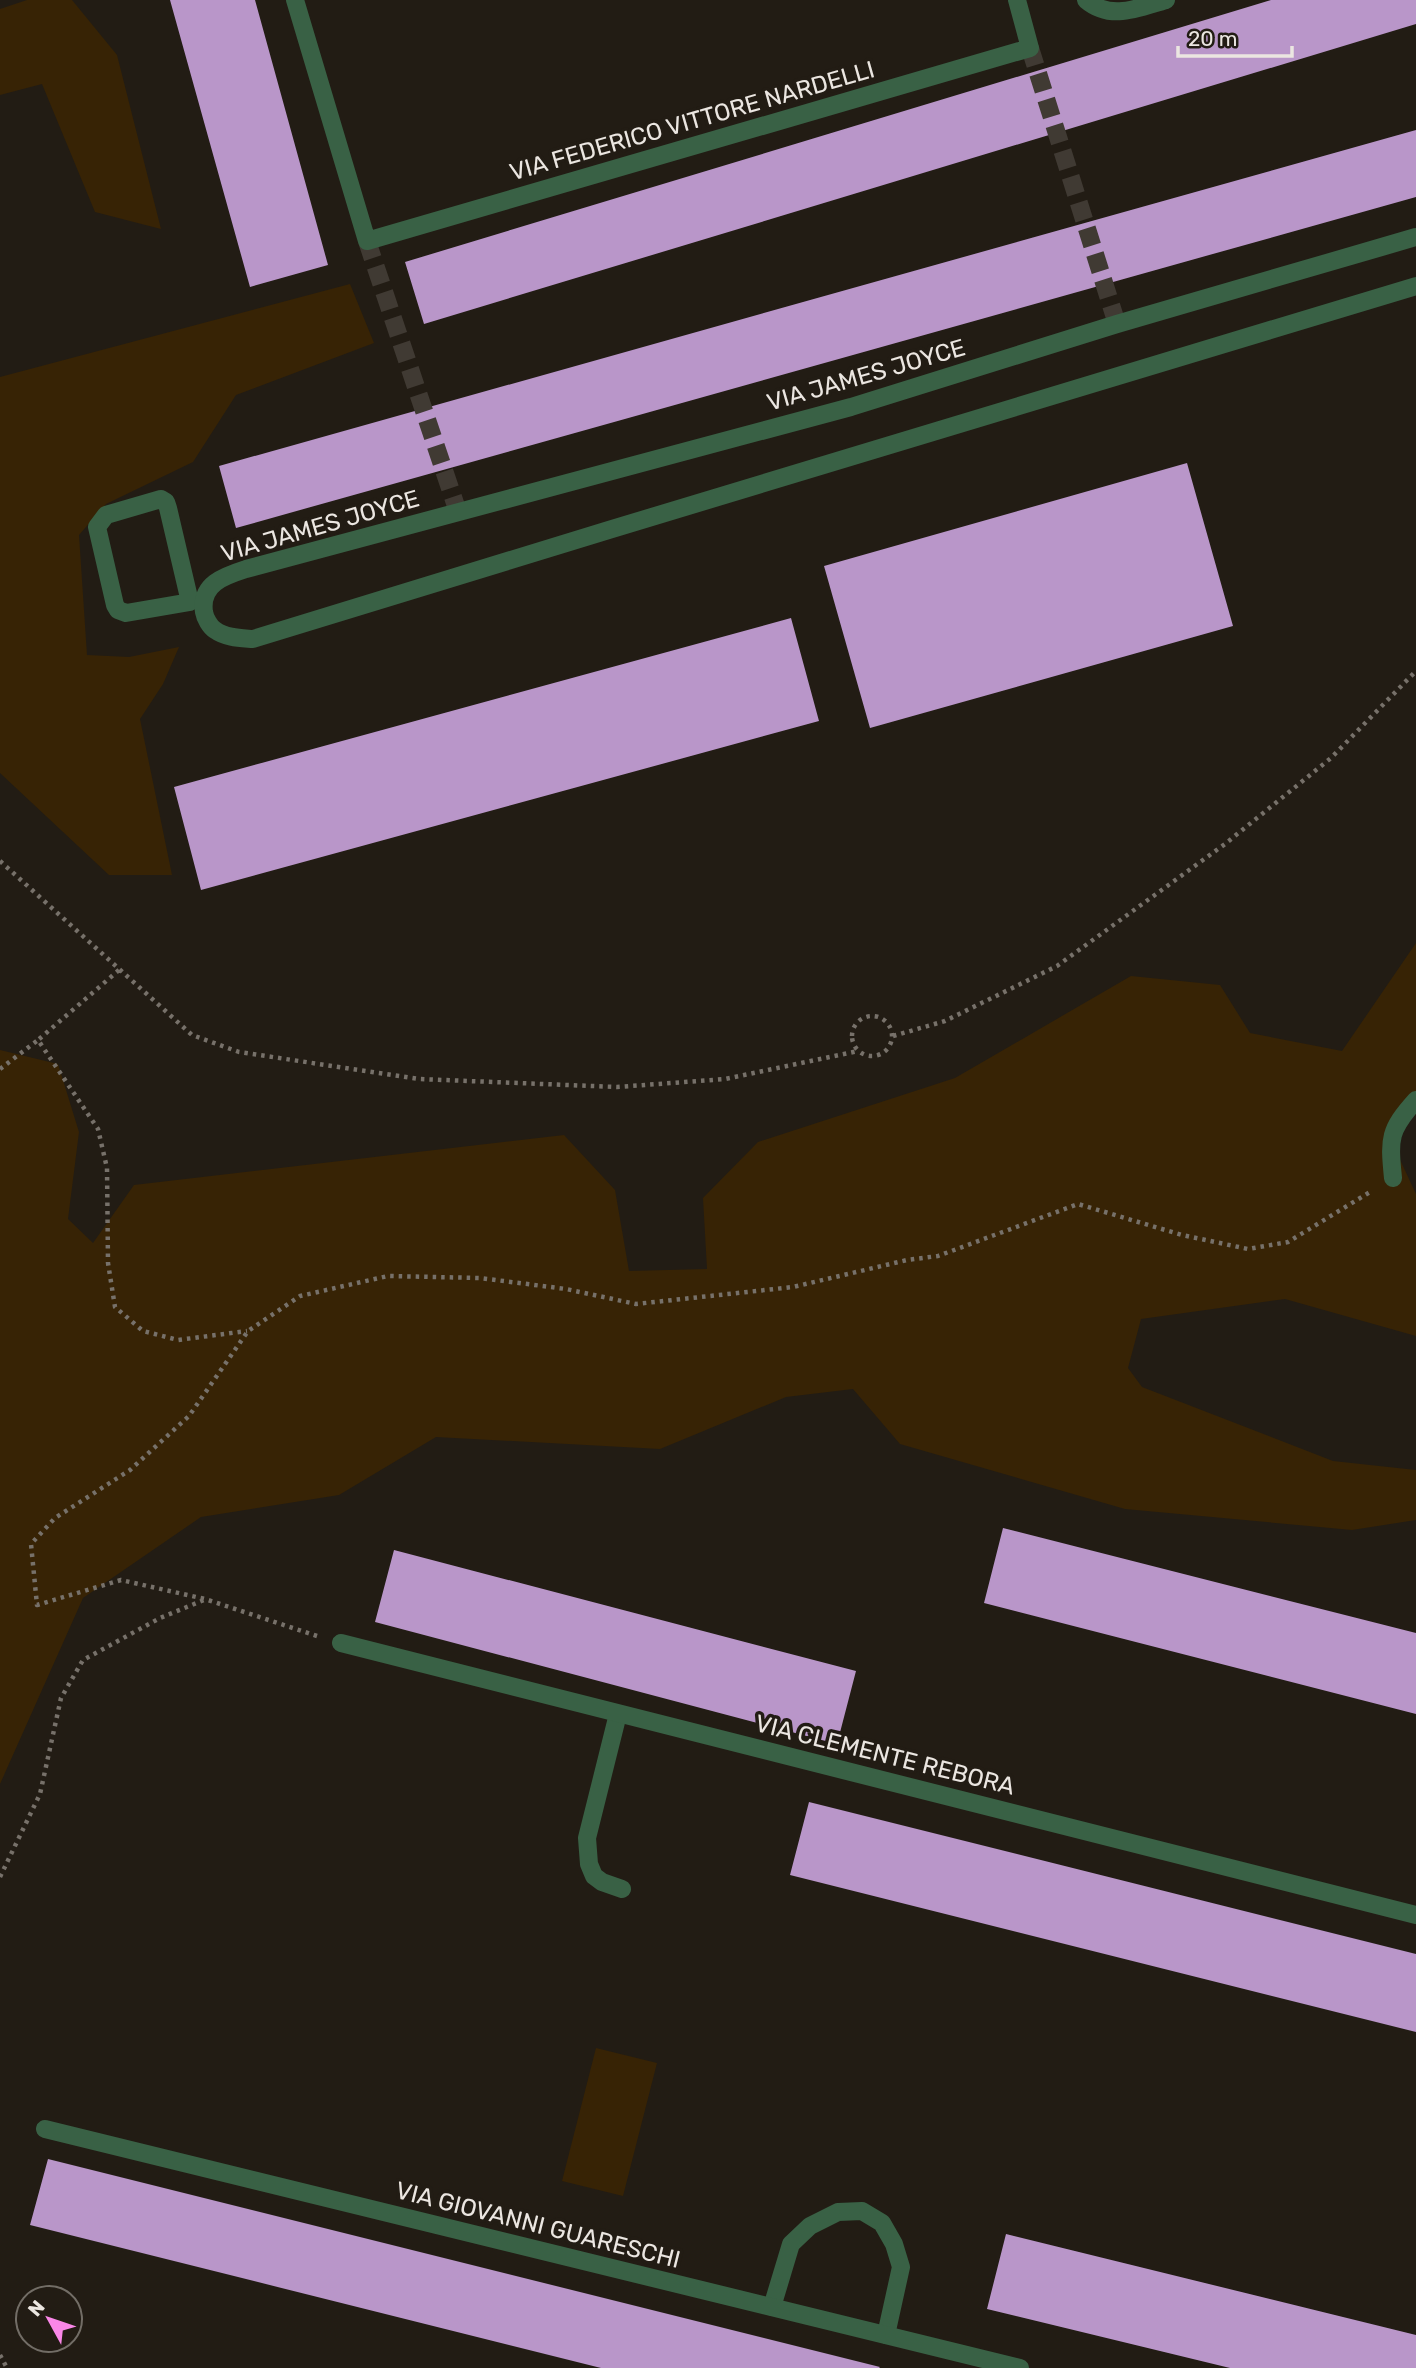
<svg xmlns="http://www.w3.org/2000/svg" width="1416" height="2368" font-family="Rubik,sans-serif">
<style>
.green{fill:#372305}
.building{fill:#b996c9}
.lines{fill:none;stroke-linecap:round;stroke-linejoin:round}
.minor-tunnel{stroke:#403a33;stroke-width:18;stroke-dasharray:18 9;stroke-linecap:butt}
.path{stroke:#77716a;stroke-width:4.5;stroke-dasharray:3.5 5;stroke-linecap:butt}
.service{stroke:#396145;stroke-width:18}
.minor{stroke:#396145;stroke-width:18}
.labels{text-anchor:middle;stroke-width:7;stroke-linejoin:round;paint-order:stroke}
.street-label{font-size:24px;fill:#ebe6e1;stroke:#221c14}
</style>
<rect width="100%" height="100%" fill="#221c14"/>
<path class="green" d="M27,0H72L117,55L161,229L95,212L42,84L0,95V9Z
M350,284L374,343L236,395L193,462L106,504L79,535L87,655L129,657L179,647L163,684L140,719L172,875H109L0,773V377Z
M1416,943V1109L1389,1136L1416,1194V1336L1285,1299L1141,1319L1128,1368L1142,1387L1333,1461L1416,1470V1520L1352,1530L1125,1509L900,1444L853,1389L786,1397L660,1449L436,1437L339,1495L201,1517L83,1598L0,1784V1050L58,1064L79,1132L68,1219L93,1243L134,1185L564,1135L615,1190L629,1271L707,1269L703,1198L758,1142L955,1078L1131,976L1220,985L1250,1033L1342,1051Z
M596,2048L657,2063L623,2196L562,2181Z"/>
<path class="building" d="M170,0H255L328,265L250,287Z
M1271,0H1416V24L424,324L405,262Z
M1416,130V197L236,528L219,466Z
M1187,463L1233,626L870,728L824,566Z
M791,618L819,721L201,890L174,787Z
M1003,1528L1416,1633V1714L984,1603Z
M394,1550L856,1671L837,1744L375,1622Z
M809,1802L1416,1954V2032L790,1875Z
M48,2159L880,2367L879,2368H601L30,2225Z
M1006,2234L1416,2335V2368H1230L987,2309Z"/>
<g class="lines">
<path class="minor-tunnel" d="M1030,48L1117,324
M367,241L458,512"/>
<path class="path" d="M0,861L192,1035L239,1052L419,1079L617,1087L725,1079L858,1051
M119,970L38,1040L98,1129L107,1168L108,1263L115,1307L143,1331L178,1340L247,1331
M852 1036a20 20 0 1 1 40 0a20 20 0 1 1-40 0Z
M893,1036L945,1021L1057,966L1225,844L1331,758L1416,671
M0,1069L38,1040
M317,1636L205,1599L121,1580L37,1605L31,1544L55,1518L130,1470L189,1416L248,1331L300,1296L388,1276L480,1278L566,1289L636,1304L793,1287L907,1260L938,1256L1078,1204L1182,1235L1248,1249L1288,1242L1370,1192
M0,1877L40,1794L61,1698L83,1660L160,1618L204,1600
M0,2355L7,2368"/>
<path class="service" d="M161,499L166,502L168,508L190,602L126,613L118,610L115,605L97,527L106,515Z
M618,1714L587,1838L589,1864L594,1876L602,1882L622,1889
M772,2307L791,2244L810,2226L838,2212L862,2211L882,2223L894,2244L901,2267L886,2335"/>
<path class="minor" d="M295,0L367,241L1030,48L1017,0
M1086,0C1111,21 1138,8 1166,0
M1416,237L1117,324L851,407L246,569C224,576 200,584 204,612C205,618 210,627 215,630C226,638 241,638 253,639C640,519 1029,404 1416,286
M1393,1178C1389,1138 1389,1130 1416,1100
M341,1643L1416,1915
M45,2129L1020,2368"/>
</g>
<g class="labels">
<g class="street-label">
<text transform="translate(692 121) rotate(-16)" y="8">VIA FEDERICO VITTORE NARDELLI</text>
<text transform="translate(866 375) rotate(-16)" y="8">VIA JAMES JOYCE</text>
<text transform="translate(320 526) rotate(-16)" y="8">VIA JAMES JOYCE</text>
<text transform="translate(885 1755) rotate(14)" y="8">VIA CLEMENTE REBORA</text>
<text transform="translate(538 2225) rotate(14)" y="8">VIA GIOVANNI GUARESCHI</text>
</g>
</g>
<g transform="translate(49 2319) rotate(310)"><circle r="33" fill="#221c14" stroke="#726d66" stroke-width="2"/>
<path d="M0-5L12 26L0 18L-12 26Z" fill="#fa87e8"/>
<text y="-10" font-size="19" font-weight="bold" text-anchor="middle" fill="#ebe6e1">N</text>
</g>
<path d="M1178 46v10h114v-10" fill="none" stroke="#ebe6e1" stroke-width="3.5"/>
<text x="1188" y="46" font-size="21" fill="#ebe6e1" stroke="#221c14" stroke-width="5" paint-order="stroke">20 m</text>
</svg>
